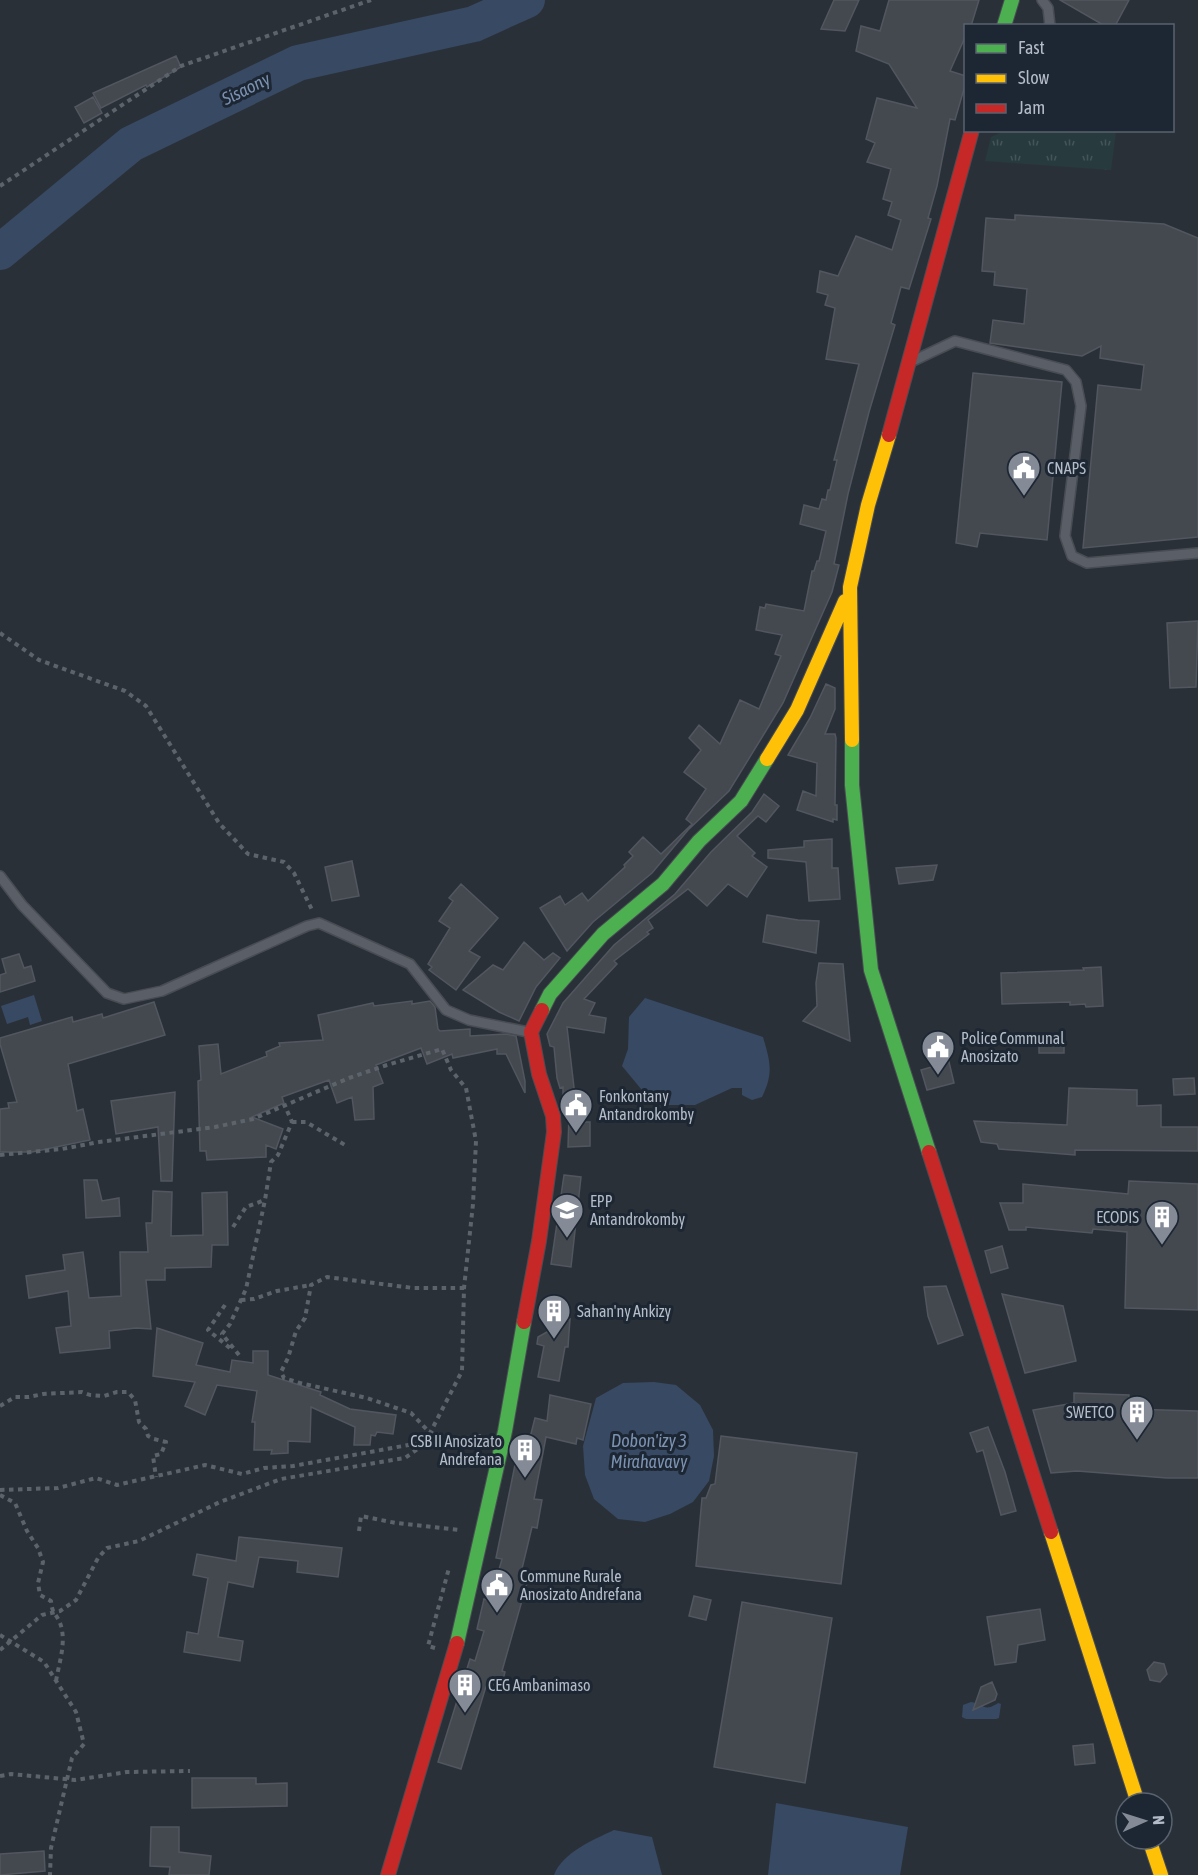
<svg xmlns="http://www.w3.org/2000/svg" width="1198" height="1875" font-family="'Asap Condensed',sans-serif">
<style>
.park{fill:url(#park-tufts)}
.water{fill:#384963}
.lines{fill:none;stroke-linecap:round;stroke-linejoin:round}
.river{stroke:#384963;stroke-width:36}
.building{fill:#444950;stroke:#52575f;stroke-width:1.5}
.lane-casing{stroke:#484c53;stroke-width:12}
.fast-casing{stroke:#484c53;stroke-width:16}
.slow-casing{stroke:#484c53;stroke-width:16}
.jam-casing{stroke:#484c53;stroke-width:16}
.path{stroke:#5d636a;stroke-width:4;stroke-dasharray:4.5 4.5;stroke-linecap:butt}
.lane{stroke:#5a5e66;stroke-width:9}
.fast{stroke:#4caf50;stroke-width:14}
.slow{stroke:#ffc107;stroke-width:14}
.jam{stroke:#c62828;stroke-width:14}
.labels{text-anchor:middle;stroke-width:6;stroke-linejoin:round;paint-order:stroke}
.poi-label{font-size:16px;fill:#b4bcc9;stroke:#1d2633;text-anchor:start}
.water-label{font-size:18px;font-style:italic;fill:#7c92b1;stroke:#1d2633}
</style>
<defs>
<pattern id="park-tufts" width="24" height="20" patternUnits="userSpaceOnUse" patternTransform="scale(1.5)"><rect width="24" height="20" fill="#273a3e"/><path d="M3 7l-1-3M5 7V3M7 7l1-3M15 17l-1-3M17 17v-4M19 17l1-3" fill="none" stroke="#445559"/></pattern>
</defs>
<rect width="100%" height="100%" fill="#2a3038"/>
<path class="park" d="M1004,131H1116L1111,170L985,161L991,137Z"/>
<path class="water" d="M34,995L42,1021L30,1025L28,1017L7,1024L1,1006Z
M645,998L763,1037C770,1061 774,1073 762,1097L752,1100L742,1095V1088H732L695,1105H668L646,1095L622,1066L628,1049L629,1017Z
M654,1382L676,1385L700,1405L713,1430L714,1456L709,1481L693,1502L670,1514L645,1522L618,1519L594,1499L585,1475L583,1446L596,1398L623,1383Z
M971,1702C984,1703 983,1713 998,1703L1001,1704L999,1718L996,1719H966L962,1717L963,1705Z
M776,1803L908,1827L900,1875H768Z
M614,1830L652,1837L662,1875H554C563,1852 593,1840 614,1830Z"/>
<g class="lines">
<path class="river" d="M0,252L131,144L298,63L474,24L527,0"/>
</g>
<path class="building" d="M834,0H859L845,31L821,29Z
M889,0H979L971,26H966V35L950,71L966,76V82L955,120L950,119L937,186L928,218L931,219L909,289L901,287L891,323L895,325L869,412L848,494L834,564L839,565L832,592L783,703L729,791L688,830L652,873L593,922L567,951L540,908L560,896L565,905L582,893L588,901L625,867L624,865L633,856L629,852L643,837L661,854L692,824L686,819L706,789L684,772L701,750L689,738L699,725L720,744L740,700L759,709L781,656L775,654L782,635L756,630L760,607L765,608L766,604L804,611L812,571H814L817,561H819L826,531L800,524L804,505L819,509L822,499L826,500L828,490H830L837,460H834L859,364L826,359L835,308L825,305L828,295L817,292L820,271L838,276L856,236L892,250L901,220L888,215L892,202L883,199L891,169L867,162L875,143L866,139L877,98L917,108L889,64L856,51L861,26L880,31Z
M1060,0H1129L1115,26H1105Z
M176,56L181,67L147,87L146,85L101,108L93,93Z
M93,97L102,113L84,123L75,107Z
M1015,215L1164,224L1198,238V537L1083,548L1098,385L1141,390L1144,365L1100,358L1101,346L1082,356L990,343L993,320L1024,324L1027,289L994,285L995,272L982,271L986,218L1015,220Z
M973,373L1062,382L1047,540L980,533L977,547L956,543Z
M1198,621L1196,687L1170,688L1167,623Z
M826,684L835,688V709L825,734H835L836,738L835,805H837V820L833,819V822L797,810L803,791L816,796L817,763L788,755L810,718Z
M764,794L779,806L766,822L758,816L737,836L755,853L752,856L767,867L747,897L728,884L707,906L688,889L648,920L653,928L647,932L649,934L614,961L617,964L584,999L595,1003L589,1015L606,1018L604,1033L567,1027L578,1122H590V1146L568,1147L569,1115L563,1096V1087L560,1088L557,1078L554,1047L550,1046L547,1034L563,1003L614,945L675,894L711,852L752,812Z
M832,839V868H838L840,899L809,901L806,862L768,858V850L804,847V841Z
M352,861L359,896L332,901L325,867Z
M937,865L933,880L899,884L896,868Z
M461,884L498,918L469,951L480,957L456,990L429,970L432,967L428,964L450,928L439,921L453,901L449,898Z
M767,915L798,920L819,921L816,953L763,942Z
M524,942L544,960L553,953L560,958L536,987L519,1021L499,1012L463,990L493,965L503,970Z
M19,954L24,968L31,966L35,981L0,992V975L6,973L2,959Z
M819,963L843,964L850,1041L803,1021L817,1006L816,983Z
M1101,967L1103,1006L1086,1007L1085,1004L1070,1005V1002L1002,1004L1001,973L1084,970L1083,968Z
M412,1001V1004L430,1001L435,1007L438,1029L440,1031L470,1029V1036L506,1034L516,1036L525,1081V1093L506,1054H497V1049L453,1058L452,1054L427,1064L421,1048L376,1065L383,1083L373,1087L374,1119L355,1120L352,1097L337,1103L329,1080L282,1097L284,1103L252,1117L283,1129L276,1149L266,1145V1157L207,1160L206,1151H200L198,1081L201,1080L199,1046L218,1044L221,1074L267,1056L266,1052L280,1046L279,1043L323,1040L318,1015L373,1003L374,1006Z
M154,1002L165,1035L68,1064L77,1111L83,1109L90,1140L32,1152H0V1109L9,1108L8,1103L17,1102L0,1044V1038L72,1017L73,1022L102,1014L103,1018Z
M1039,1038H1064V1053H1039Z
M949,1062L954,1083L927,1090L921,1070Z
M1194,1078L1195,1094L1174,1095L1173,1079Z
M1069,1088L1137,1090V1106L1161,1105V1127H1198V1151L1075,1150V1155L999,1149L997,1144L981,1142L974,1121L1067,1125Z
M175,1092L172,1181H161L158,1127L116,1134L111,1101Z
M564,1175L581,1177L571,1267L551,1264Z
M84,1180H97L102,1201L119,1198L120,1216L86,1218Z
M1129,1181L1198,1184V1310L1125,1308L1127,1232L1093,1229L1092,1233L1026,1227V1230H1009L1000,1203H1023V1184L1128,1194Z
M153,1191L172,1192L171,1236L203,1235L202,1193L227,1192L228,1245H212L211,1267L165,1268V1280H146L151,1329L136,1328L109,1331L110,1348L60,1353L56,1328L71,1326L68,1291L29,1298L26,1276L65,1270L63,1255L83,1252L89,1298L121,1296L120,1252H148L146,1223H152Z
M1002,1246L1008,1268L991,1273L985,1251Z
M946,1286L963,1335L938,1344L928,1316L924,1287Z
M1002,1294L1063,1306L1076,1361L1025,1373Z
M570,1319L568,1347H565L559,1381L538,1377L544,1346L537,1344L538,1337Z
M157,1328L203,1343L196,1365L230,1372L232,1360L253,1363V1351H268V1375L321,1392L320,1395L350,1409L396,1415L393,1434L377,1432L375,1436L371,1435L370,1445H354L355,1427L311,1407L310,1442L288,1441V1453L271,1454L272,1450H254L255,1422H252L257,1391L217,1385L205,1415L185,1406L195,1382L153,1376Z
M1074,1393L1129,1395L1128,1409L1198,1411V1478H1167L1077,1471L1051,1473L1033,1410L1074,1403Z
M550,1395L591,1404L583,1440L577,1438L576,1444L546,1437L534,1499L542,1500L537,1528L532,1527L519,1581L527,1583L502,1671L505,1672L501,1687L487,1683L461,1769L438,1762L470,1659L475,1661L484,1631L477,1629L484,1599L490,1601L502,1559L496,1558L517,1455L525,1457L535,1418L547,1421Z
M988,1427L1005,1472L1016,1511L1001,1515L983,1450L977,1452L970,1433Z
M721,1436L857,1453L841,1584L696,1566L702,1498H706L711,1485L715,1484Z
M239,1537L342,1548L338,1577L297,1572L298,1561L259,1557L253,1587L228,1582L218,1637L243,1641L240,1661L184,1652L187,1632L198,1634L208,1578L193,1575L197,1554L236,1561Z
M694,1596L711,1600L706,1620L689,1616Z
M742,1602L832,1618L805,1783L714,1767Z
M1040,1609L1045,1640L1018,1645L1016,1662L995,1665L987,1617Z
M1154,1662L1164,1664L1167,1674L1160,1682L1150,1680L1147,1670Z
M992,1682L997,1694L995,1700L973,1710L981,1687Z
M1093,1744L1095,1763L1075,1765L1073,1746Z
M192,1778H256V1784L287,1783V1806L192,1808Z
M151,1827H179V1852L211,1856L209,1875H169L170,1867L150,1866Z
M44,1851L45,1871L0,1875V1854Z"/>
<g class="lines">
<g class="lane-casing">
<path id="lane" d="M1042,0L1048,8L1050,26
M915,360L955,341L1066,370L1076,382L1081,406L1065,536L1072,556L1087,563L1198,553
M0,876L22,905L107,993L124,999L162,991L307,926L319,923L410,964L446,1010L469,1020L528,1032"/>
</g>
<g class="fast-casing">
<path id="fast" d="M1004,26L1012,0
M852,740V785L871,970L929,1152
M542,1010L550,994L603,934L663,884L699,841L741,801L767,759
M457,1643L505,1431L524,1322"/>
</g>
<g class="slow-casing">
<path id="slow" d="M852,740L850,587L868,505L889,435
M767,759L797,710L845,601
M1051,1532L1138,1803
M1149,1839L1161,1875"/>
</g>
<g class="jam-casing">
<path id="jam" d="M889,435L972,130
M929,1152L1051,1532
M524,1322L539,1241L554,1132L553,1116L539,1074L531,1032L542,1010
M388,1875L457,1643"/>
</g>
<path class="path" d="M0,186L181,66L371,0
M0,633L39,660L125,691L146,706L219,823L248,854L284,862L294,873L313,912
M292,1122H306L345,1145
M0,1155L62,1149L99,1142L215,1127L253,1119L349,1078L387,1065L442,1049L451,1070L466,1088L476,1141L473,1204L464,1288L462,1371L430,1433
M233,1227L246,1207L265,1200
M241,1300L254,1299L277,1291L311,1285
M225,1305L208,1330L231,1349
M239,1355L222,1334L230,1324L246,1289L265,1200L271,1162L278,1155L292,1122L285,1106
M0,1406L15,1397H29L43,1394L82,1392L90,1395L104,1396L117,1392H128L135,1400L139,1422L146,1429L148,1436L154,1439L166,1442L161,1454L153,1456L156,1477
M460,1438L430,1433L411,1413L367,1398L300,1383L284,1378L281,1372L288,1358L296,1331L305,1318L311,1285L327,1277L413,1288H464
M0,1490L58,1488L96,1478L117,1485L205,1465L242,1474L264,1468L293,1466L414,1444L481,1436
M0,1495L15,1503L27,1531L38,1548L43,1562L38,1583L40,1595L51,1601C52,1614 56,1613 60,1623C67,1641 59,1663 56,1681
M359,1531L361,1516L396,1523L459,1530V1531
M0,1635L44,1662L76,1712L84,1744L72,1758L51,1848L50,1875
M435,1648L428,1646L449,1568
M0,1650L42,1615L60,1611L76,1600L98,1558L107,1548L139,1541L220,1502L281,1479L405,1458L426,1443
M0,1776L11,1774L75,1780L127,1772L190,1771"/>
<use href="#lane" class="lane"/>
<use href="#fast" class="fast"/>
<use href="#slow" class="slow"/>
<use href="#jam" class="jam"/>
</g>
<defs>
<g id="civic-pin" transform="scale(1.725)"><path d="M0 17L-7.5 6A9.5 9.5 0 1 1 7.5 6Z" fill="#848b96" stroke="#1d2633"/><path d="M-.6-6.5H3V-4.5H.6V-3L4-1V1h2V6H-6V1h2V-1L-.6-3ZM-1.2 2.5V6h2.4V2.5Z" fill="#fff"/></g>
<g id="school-pin" transform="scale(1.725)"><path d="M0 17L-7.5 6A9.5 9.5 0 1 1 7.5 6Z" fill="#848b96" stroke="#1d2633"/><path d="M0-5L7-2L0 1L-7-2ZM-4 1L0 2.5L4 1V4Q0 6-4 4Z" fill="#fff"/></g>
<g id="building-pin" transform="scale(1.725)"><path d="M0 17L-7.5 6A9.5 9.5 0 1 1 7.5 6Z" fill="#848b96" stroke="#1d2633"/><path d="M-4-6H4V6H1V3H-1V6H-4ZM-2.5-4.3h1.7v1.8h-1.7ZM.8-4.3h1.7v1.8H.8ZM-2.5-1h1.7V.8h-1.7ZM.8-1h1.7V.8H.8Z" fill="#fff"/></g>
</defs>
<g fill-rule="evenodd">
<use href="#civic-pin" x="1024" y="468"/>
<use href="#civic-pin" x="938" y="1047"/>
<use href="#civic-pin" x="576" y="1105"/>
<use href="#school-pin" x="567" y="1210"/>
<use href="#building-pin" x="1162" y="1217"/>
<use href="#building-pin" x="554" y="1311"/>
<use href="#building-pin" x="1137" y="1412"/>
<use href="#building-pin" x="525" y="1450"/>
<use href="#civic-pin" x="497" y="1585"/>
<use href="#building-pin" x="465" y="1685"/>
</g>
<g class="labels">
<g class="poi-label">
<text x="1047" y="474">CNAPS</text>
<text x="961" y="1044">Police Communal<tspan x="961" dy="18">Anosizato</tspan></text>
<text x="599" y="1102">Fonkontany<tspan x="599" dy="18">Antandrokomby</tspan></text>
<text x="590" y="1207">EPP<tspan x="590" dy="18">Antandrokomby</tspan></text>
<text x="1139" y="1223" text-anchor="end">ECODIS</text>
<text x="577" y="1317">Sahan'ny Ankizy</text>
<text x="1114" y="1418" text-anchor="end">SWETCO</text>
<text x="502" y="1447" text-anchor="end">CSB II Anosizato<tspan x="502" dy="18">Andrefana</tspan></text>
<text x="520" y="1582">Commune Rurale<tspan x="520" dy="18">Anosizato Andrefana</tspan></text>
<text x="488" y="1691">CEG Ambanimaso</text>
</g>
<g class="water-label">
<text transform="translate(246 89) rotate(-26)" y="6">Sisaony</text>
<text x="649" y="1447">Dobon'izy 3<tspan x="649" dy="21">Mirahavavy</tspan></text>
</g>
</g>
<rect x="964" y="24" width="210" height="108" fill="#1d2633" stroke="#59626f" stroke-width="1.5"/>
<rect x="976" y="44" width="30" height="9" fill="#4caf50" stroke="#59626f" stroke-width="1.5"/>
<text x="1018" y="54" font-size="18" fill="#b4bcc9">Fast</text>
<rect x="976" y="74" width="30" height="9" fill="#ffc107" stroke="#59626f" stroke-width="1.5"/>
<text x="1018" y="84" font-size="18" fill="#b4bcc9">Slow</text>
<rect x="976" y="104" width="30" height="9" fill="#c62828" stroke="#59626f" stroke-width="1.5"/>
<text x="1018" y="114" font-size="18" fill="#b4bcc9">Jam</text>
<g transform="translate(1144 1821) rotate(87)"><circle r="28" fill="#1d2633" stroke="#59626f" stroke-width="1.5"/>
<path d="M0-4.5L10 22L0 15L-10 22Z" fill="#848b96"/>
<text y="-9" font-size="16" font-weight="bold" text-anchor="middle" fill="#b4bcc9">N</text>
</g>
</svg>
